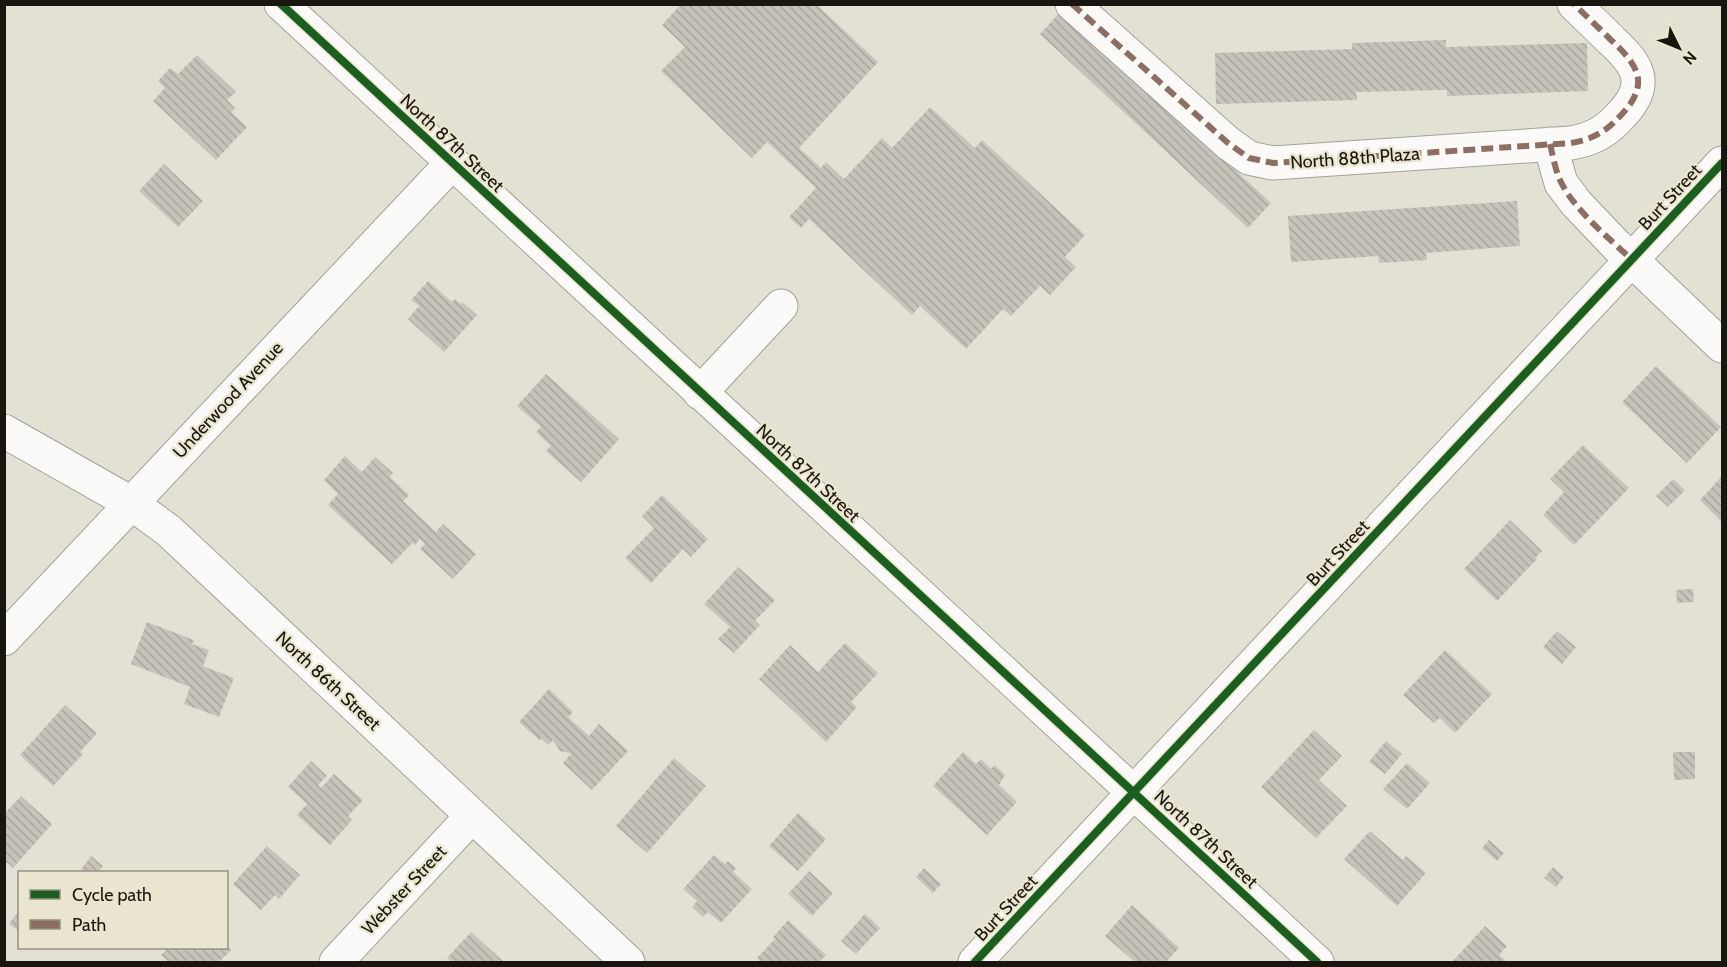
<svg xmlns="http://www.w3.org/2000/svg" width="1727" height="967" font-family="Cabin,sans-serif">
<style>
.building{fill:url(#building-back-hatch)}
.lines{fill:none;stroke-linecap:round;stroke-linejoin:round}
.minor-casing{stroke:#a3a298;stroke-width:35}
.minor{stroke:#fbfaf9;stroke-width:33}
.quiet{stroke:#8d6e63;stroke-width:6;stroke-dasharray:12 6;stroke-linecap:butt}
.cycleway-casing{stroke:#e9e5ce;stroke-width:11}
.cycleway{stroke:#1b5e20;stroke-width:8}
.labels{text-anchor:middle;stroke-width:4.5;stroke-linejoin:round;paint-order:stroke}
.street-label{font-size:18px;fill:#18160e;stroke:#e9e5ce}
</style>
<defs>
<pattern id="building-back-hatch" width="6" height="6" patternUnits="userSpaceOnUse" patternTransform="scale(1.5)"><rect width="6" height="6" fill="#c8c3ba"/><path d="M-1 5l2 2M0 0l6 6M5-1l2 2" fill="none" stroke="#aba79f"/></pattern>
</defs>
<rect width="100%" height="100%" fill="#e3e1d4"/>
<path class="building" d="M681,4H816L878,62L799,148L821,168L826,162L844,179L882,138L892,148L930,107L975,148L982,140L1085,235L1065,257L1076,267L1050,295L1040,286L1011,316L1003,309L966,349L920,306L912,315L809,219L801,228L789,217L816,188L767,142L752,158L661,71L685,47L662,25Z
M1062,10L1271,203L1248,228L1040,34Z
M1446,40V47L1587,43L1588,91L1447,96V90L1356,92L1357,100L1216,104L1215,53L1352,49V43Z
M197,55L236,92L227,100L235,108L231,112L247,127L216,160L153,101L165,88L158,81L170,68L178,74Z
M164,164L203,201L178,227L139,191Z
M1517,201L1520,246L1426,253L1427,260L1379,263L1378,256L1291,262L1288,216Z
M428,281L452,302L455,299L461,304L462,302L477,315L444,352L408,319L419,306L411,300Z
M1656,366L1721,427L1687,463L1622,402Z
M546,374L619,439L581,482L546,451L551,446L536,432L541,427L517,406Z
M1583,445L1629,488L1574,545L1543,515L1564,492L1550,479Z
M345,456L362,472L375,457L393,473L390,477L409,495L403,501L436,532L443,524L476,554L453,579L420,549L425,544L420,539L415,545L412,543L392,564L328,505L338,494L324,480Z
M1722,476V522L1700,500Z
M1673,479L1685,490L1668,507L1656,496Z
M662,495L708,539L691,557L683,549L651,583L625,558L654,528L642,516Z
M1510,520L1542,551L1535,558L1537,559L1497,601L1464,569Z
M738,567L775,600L755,621L760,625L734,653L718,639L730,627L704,604Z
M1693,589L1694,602L1677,603L1676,590Z
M147,622L194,640L192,644L209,650L203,666L234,678L219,717L184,704L190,687L131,664Z
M1557,631L1576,647L1562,664L1543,647Z
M845,643L878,673L851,702L857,707L826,742L759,679L790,645L818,672Z
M1445,650L1492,694L1455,733L1440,718L1434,723L1403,695Z
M549,689L573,712L568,717L589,736L599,724L628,751L592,790L563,763L571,754L570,753L560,751L553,740L548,745L541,738L540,741L519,722Z
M65,705L97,733L80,752L83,754L53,786L20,755Z
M1314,730L1342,756L1319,780L1347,806L1316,838L1261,787Z
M1386,741L1402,754L1385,774L1369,762Z
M963,752L976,764L981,759L991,769L995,765L1005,775L999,785L1017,802L987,835L933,786Z
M1673,752H1695V779L1674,780Z
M674,758L706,786L647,853L616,826Z
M311,761L327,776L318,785L321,788L334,774L363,800L348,816L352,820L330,845L297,815L307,804L288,787Z
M1407,763L1430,783L1407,809L1383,789Z
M21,796L52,824L13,868L4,860V814Z
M798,813L826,839L798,871L769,846Z
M1370,831L1403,860L1406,856L1426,873L1397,906L1344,859Z
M1489,840L1504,853L1497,861L1482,848Z
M267,846L300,875L279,899L275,895L261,910L233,884Z
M714,855L725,864L728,861L736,868L733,872L752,889L721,923L708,912L703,917L692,907L697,901L683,889Z
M91,856L103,866L98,872H82L80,871Z
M1553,867L1564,877L1556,887L1544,878Z
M924,868L941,884L933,893L916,877Z
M809,871L833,893L812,916L788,894Z
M1132,905L1179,948L1166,962H1135L1105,936Z
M20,910V932L9,924Z
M865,914L880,928L856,954L841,941Z
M788,920L826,955L819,962H757L759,960L757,958L775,939L773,937Z
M1485,926L1507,946L1499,955L1507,962H1452Z
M471,932L504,962H452L447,958Z
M226,945L231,950L219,962H169L161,955L168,948H226Z"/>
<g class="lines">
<g class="minor-casing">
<path id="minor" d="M281,4L1317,962
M1072,4L1228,143L1249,158L1273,163L1571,143C1594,139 1607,131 1622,114C1651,83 1637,64 1611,40C1599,28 1586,16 1574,4
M1550,144L1561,183L1576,203L1615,244L1722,346
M700,393L781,306
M4,431L131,503L169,531L628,962
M4,639L452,163
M336,962L471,817
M975,962L1722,163"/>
</g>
<use href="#minor" class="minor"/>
<path class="quiet" d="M1072,4L1228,143L1249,158L1273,163L1571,143C1594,139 1607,131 1622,114C1651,83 1637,64 1611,40C1599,28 1586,16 1574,4
M1550,144C1553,156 1555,169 1560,180C1573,209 1609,238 1632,260"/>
<g class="cycleway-casing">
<path id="cycleway" d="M281,4L1317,962
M975,962L1722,163"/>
</g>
<use href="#cycleway" class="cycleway"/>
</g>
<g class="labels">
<g class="street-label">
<text transform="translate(452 143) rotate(43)" y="6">North 87th Street</text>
<text transform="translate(1355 158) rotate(-4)" y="6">North 88th Plaza</text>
<text transform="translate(1670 197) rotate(-47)" y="6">Burt Street</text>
<text transform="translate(228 400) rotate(-47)" y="6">Underwood Avenue</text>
<text transform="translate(808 473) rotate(43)" y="6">North 87th Street</text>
<text transform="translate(1338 553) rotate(-47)" y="6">Burt Street</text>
<text transform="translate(328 681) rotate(43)" y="6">North 86th Street</text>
<text transform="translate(1206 839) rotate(43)" y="6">North 87th Street</text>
<text transform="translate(404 890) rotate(-47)" y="6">Webster Street</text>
<text transform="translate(1006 908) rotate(-47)" y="6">Burt Street</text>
</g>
</g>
<rect width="1727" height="967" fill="none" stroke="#18160e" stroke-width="12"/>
<rect x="18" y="871" width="210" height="78" fill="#e9e5ce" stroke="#959281" stroke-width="1.5"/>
<rect x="30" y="890" width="30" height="9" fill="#1b5e20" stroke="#959281" stroke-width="1.5"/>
<text x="72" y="901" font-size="18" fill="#18160e">Cycle path</text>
<rect x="30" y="920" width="30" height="9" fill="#8d6e63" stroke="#959281" stroke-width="1.5"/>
<text x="72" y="931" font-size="18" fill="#18160e">Path</text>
<g transform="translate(1679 48) rotate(133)" stroke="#e9e5ce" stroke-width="4.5" paint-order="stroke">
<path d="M0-4.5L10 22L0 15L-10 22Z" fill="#18160e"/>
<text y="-9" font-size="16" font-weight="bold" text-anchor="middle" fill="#18160e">N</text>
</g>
</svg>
